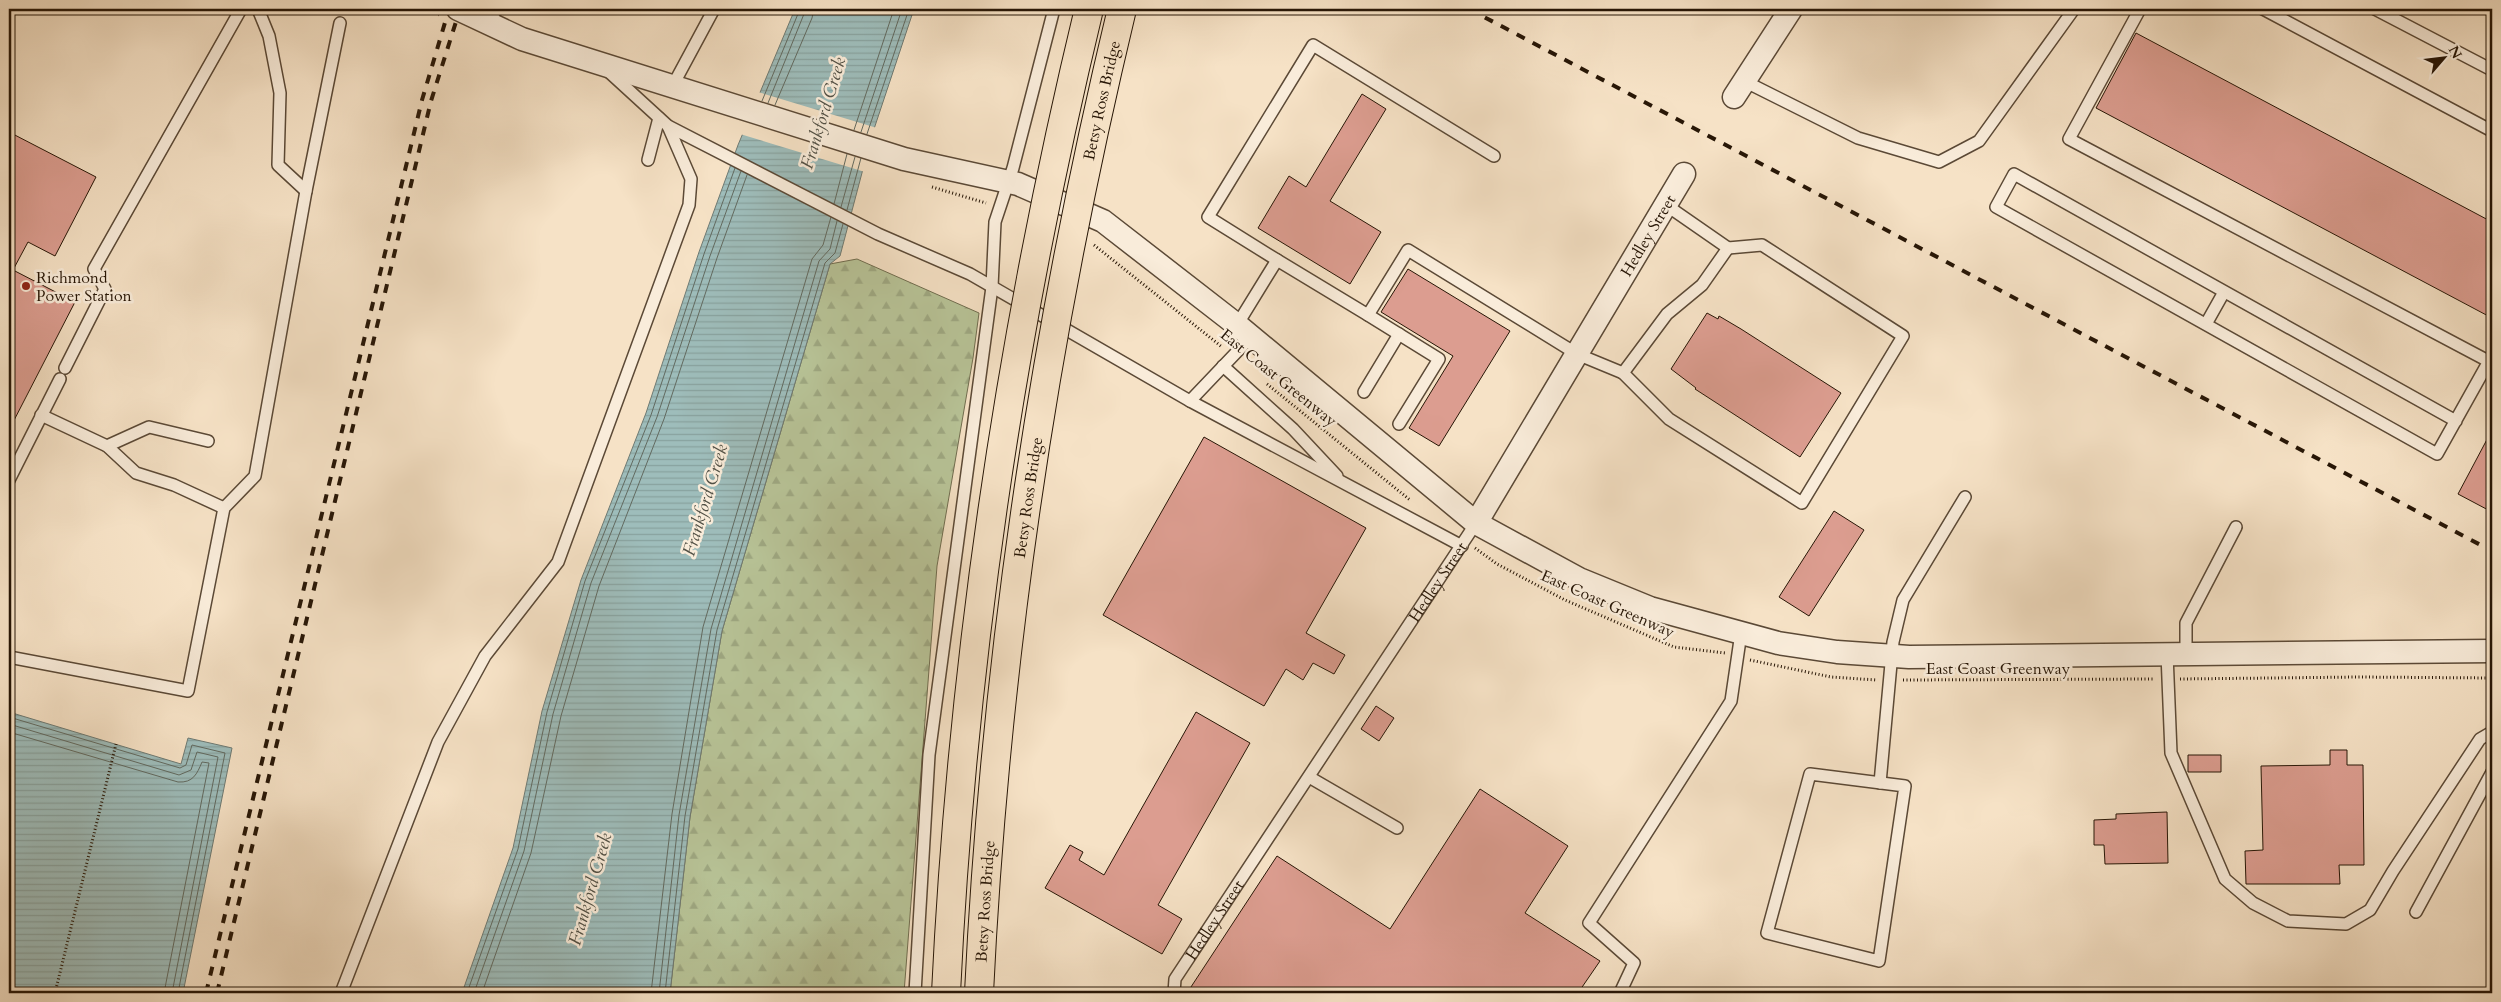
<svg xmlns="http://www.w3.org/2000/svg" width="2501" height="1002" font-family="Cardo,serif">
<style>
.forest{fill:url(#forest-firs);stroke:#706d4f}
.water{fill:url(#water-rules);stroke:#6e7a73}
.pier{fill:#f6e2c6}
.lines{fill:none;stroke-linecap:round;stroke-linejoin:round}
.shore{stroke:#626a60;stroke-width:1}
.building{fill:#dc9d90;stroke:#271606}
.service-casing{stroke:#5b4936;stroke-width:14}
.minor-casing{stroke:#5b4936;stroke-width:25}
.path{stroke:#271606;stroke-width:3;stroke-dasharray:1 2.5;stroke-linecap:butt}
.service{stroke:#f9ecda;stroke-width:11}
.minor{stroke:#f9ecda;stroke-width:22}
.rail{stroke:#271606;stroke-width:4;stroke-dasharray:9 9;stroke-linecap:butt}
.motorway-bridge-casing{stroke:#271606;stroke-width:30;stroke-linecap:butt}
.motorway-bridge{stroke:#f6e2c6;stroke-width:28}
.poi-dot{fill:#8f2418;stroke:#f9ecda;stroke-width:2}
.labels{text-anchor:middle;stroke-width:5;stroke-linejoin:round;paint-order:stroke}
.street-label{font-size:16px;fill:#271606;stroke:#f9ecda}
.poi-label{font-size:16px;fill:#271606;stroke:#f9ecda;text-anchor:start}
.water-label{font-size:18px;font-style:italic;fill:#515045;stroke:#f9ecda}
</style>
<defs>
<pattern id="forest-firs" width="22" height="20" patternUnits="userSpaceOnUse" patternTransform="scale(1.25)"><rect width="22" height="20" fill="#b8c498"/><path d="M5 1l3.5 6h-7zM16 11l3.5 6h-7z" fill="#9ea882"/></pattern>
<pattern id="water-rules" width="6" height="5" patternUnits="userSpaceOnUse" patternTransform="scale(1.25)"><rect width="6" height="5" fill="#9ebdbb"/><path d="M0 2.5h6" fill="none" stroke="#88a29f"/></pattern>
</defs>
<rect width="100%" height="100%" fill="#f6e2c6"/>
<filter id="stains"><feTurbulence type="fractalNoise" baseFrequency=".004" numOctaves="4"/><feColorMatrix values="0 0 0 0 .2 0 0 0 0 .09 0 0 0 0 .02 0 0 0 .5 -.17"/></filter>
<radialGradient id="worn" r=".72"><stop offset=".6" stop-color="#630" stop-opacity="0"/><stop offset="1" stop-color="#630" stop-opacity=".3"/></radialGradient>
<path class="forest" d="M857,259L979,313L973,358L937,566L904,993H670L690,817L722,631L830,264Z"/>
<path class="water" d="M795,9H914L872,135L840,256L830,264L722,631L690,817L670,993H462L513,848L542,711L581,580L646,413L699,252L738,145Z
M9,712L181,764L188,738L232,748L183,993H9Z"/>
<path class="pier" d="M758,92L877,128L865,172L740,134Z"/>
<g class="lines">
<path class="shore" d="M762,101L800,9
M768,103L806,9
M775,105L812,18L814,9
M854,130L894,9
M861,132L902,9
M867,134L909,9
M834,204L847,154
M841,207L855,157
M847,210L861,158
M9,717L180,768L186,765L192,745L225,753L178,993
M9,724L179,775L191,770L197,752L218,757L172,993
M9,732L178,782C193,783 197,774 202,762L209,763L164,993
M467,993L518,849L547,712L585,581L651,415L704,254L735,168
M474,993L524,851L553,714L591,583L657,417L710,256L741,171
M482,993L531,853L561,716L599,586L664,419L717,258L747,175
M651,993L672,814L703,627L812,259L823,245L831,217
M659,993L679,815L711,629L819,261L830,249L837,221
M665,993L685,816L717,630L825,263L835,253L843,224"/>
</g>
<path class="building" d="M2136,33L2492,222V318L2096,108Z
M1362,94L1386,109L1330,201L1381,232L1350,284L1258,228L1289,176L1306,187Z
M9,132L96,177L55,256L28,242L13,270L75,302L9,430Z
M1408,269L1510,331L1439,446L1409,428L1453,356L1381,312Z
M1707,313L1718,319L1719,316L1741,329L1841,393L1800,457L1695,389L1696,388L1671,369Z
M2492,430V512L2458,494Z
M1204,437L1366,528L1306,633L1345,655L1334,674L1313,663L1303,680L1286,669L1264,706L1103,615Z
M1834,511L1864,530L1809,616L1779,597Z
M1376,706L1394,718L1379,741L1361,729Z
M1196,712L1250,743L1158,905L1182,919L1162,954L1045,888L1070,845L1083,852L1079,860L1104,875Z
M2330,750H2347V765H2363L2364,865H2339L2340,884H2246L2245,851L2263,850L2261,766L2330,765Z
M2188,755H2221V772H2188Z
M1480,789L1568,846L1525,913L1600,961L1578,993H1187L1277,856L1390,929Z
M2167,812L2168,863L2105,864L2104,845H2094V820L2116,819V814Z"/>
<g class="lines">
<g class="service-casing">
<g id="service">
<path d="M258,9L269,36L280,93L278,165L306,191"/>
<path d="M2140,9L2069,139L2492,363"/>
<path d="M2263,9L2492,131"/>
<path d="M2375,9L2492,70"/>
<path d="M483,22L498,9"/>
<path d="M609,72L668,126L878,234L970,274L1190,401L1462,546"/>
<path d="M1744,81L1858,138L1939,162L1979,141L2074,9"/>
<path d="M672,87L714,9"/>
<path d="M648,160L659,118"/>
<path d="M1277,260L1208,217L1313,45L1494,156"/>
<path d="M2206,324L2224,292"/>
<path d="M1237,325L1277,260L1368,315"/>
<path d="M1223,366L1293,429L1337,476"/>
<path d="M65,368L105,289L94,269L241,9"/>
<path d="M1623,373L1669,419L1802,503L1903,336L1762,245L1728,248"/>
<path d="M1364,392L1399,334"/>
<path d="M1190,401L1251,337"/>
<path d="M41,415L107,446L136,473L174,485L224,508"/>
<path d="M2456,421L2014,174L1996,207L2437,454L2489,361"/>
<path d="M1399,424L1439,359L1368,315L1408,250L1577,354L1623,373L1667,314L1702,285L1728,248L1666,205"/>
<path d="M107,446L149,427L208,441"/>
<path d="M9,480L60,379"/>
<path d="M2167,654L2171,753L2225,879L2253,903L2288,921L2346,924L2370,910L2393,871L2480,739L2492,732"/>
<path d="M2186,654V623L2236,527"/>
<path d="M9,657L188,691L224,508L255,476L306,191L340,23"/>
<path d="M1810,774L1905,786L1879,961L1767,933Z"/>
<path d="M1309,777L1397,828"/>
<path d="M1880,783L1893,642L1903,600L1965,497"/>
<path d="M2416,912L2492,772"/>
<path d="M341,993L438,742L485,656L558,562L689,205L691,179L668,126"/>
<path d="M915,993L929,755L992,287L995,222L1013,168L1054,9"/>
<path id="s1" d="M1174,993L1175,979L1476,523"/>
<path d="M1620,993L1634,963L1589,923L1731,701L1741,633"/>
</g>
</g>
<g class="minor-casing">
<g id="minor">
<path d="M458,9L522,39L904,159L1018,184L1103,221L1237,325L1476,523L1579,579L1650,608L1778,643L1837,652L1909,657L2492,651"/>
<path d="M1734,97L1791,9"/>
<path id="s2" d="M1476,523L1684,174"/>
</g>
</g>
<path class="path" d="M430,9L439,15
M932,187L986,203
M1094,245L1222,347
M1267,384L1410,500
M1475,548L1497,564L1565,600L1674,647L1725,653
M1750,660L1831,677L1877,680
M2180,679L2359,677L2492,678
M1903,680L2154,679
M55,993L116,744"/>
<use href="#service" class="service"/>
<use href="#minor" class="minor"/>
<path class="rail" d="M1469,9L2492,551
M206,993L422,100L449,9
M217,993L431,101L460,9"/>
<g class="motorway-bridge-casing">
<g id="motorway-bridge">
<path d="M946,993C962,661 1011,332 1089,9"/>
<path id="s3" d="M979,993C995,661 1044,333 1122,9"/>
</g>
</g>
<use href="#motorway-bridge" class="motorway-bridge"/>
</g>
<circle class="poi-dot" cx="26" cy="286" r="5"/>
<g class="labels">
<g class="street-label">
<text dy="6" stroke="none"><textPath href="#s3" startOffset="902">Betsy Ross Bridge</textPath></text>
<text dy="6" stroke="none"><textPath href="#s2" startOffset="335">Hedley Street</textPath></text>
<text transform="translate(1279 377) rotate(39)" y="6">East Coast Greenway</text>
<text dy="6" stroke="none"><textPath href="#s3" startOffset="498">Betsy Ross Bridge</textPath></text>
<text dy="6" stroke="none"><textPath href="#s1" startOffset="490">Hedley Street</textPath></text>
<text transform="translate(1608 603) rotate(24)" y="6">East Coast Greenway</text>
<text x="1998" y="674">East Coast Greenway</text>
<text dy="6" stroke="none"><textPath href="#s3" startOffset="92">Betsy Ross Bridge</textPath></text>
<text dy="6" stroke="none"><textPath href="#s1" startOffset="85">Hedley Street</textPath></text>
</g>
<g class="poi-label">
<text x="36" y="283">Richmond<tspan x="36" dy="18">Power Station</tspan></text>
</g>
<g class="water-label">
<text transform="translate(823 113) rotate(-73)" y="6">Frankford Creek</text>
<text transform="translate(705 500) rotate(-73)" y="6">Frankford Creek</text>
<text transform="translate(590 889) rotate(-74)" y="6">Frankford Creek</text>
</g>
</g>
<rect width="2501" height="1002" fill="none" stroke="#f6e2c6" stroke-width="30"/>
<rect x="10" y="10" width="2481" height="982" fill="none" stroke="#271606" stroke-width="2.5"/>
<rect x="15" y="15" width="2471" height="972" fill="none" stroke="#271606"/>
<g transform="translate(2444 58) rotate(62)" stroke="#f9ecda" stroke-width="4" paint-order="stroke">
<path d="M0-4L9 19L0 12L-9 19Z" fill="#271606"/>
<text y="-8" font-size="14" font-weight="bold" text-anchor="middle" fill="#271606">N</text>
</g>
<rect width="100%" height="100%" filter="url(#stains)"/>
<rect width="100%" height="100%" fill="url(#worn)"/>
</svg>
